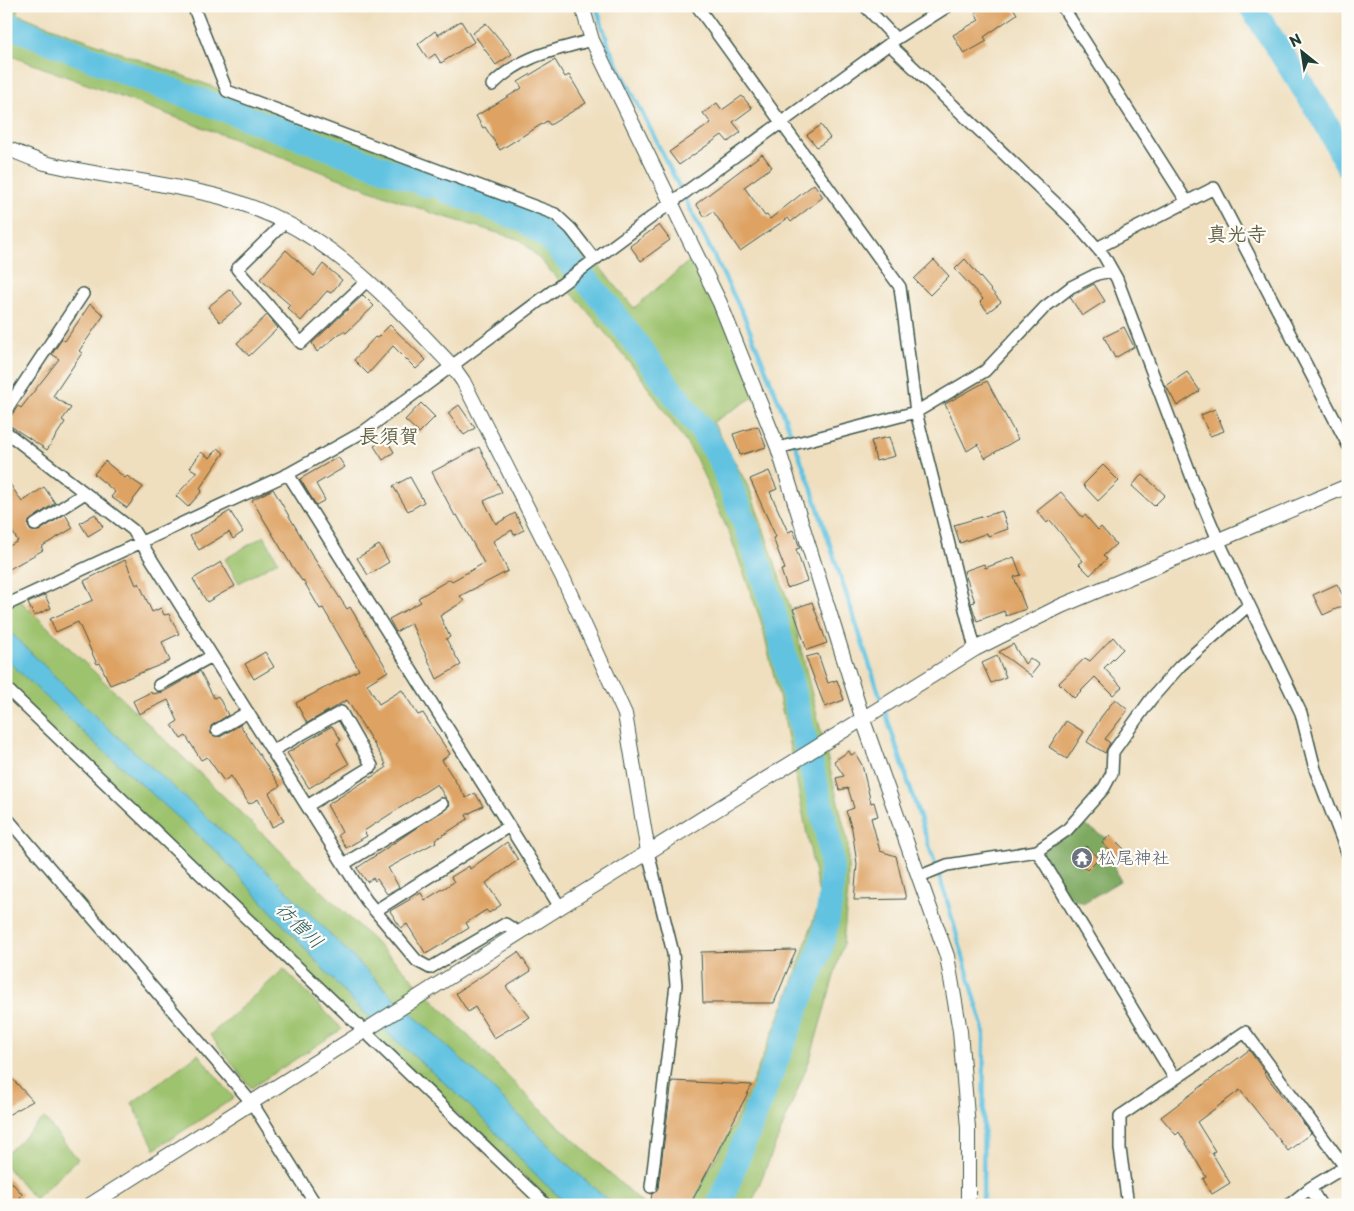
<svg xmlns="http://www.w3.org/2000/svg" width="1354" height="1211" font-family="'Playpen Sans','Klee One',sans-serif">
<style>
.green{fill:#9ec36e;stroke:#5e8051}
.forest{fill:#7ea961;stroke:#4e734a}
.water{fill:#62c3e1;stroke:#40808a}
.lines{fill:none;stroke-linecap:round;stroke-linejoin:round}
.stream{stroke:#62c3e1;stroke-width:4.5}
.river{stroke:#62c3e1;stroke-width:25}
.building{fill:#dea364}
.minor-casing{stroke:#3e5549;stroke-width:14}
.tertiary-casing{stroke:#3e5549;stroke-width:16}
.minor{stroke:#fff;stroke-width:11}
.tertiary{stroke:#fff;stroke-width:14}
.labels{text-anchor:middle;stroke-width:4.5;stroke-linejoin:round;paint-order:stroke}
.worship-label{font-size:18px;fill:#5b616d;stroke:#fdfcf7;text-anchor:start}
.water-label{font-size:19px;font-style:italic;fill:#305e5f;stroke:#fdfcf7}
.quarter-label{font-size:20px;font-weight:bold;fill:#626145;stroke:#fdfcf7}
</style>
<rect width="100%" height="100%" fill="#fdfcf7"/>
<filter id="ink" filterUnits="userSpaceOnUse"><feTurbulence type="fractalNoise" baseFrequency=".02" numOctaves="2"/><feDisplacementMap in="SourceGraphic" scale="10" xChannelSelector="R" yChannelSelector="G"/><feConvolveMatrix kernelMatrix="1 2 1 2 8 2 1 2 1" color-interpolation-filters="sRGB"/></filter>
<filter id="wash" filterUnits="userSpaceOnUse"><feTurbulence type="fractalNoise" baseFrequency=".0096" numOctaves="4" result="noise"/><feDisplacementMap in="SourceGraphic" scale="20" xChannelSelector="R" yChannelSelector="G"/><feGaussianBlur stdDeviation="1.12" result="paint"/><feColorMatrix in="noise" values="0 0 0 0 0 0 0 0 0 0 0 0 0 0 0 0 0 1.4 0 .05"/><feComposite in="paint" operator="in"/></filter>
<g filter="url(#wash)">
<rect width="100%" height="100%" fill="#efdfbf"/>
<path class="green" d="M6,6H17L18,14L40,23L230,93L559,218L634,308L695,256L757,395L713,422L750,490L793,616L848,843V889L843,945L810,1059L751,1205H691L741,1110L792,985L820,900L784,718L761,621L731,538L695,456L639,374L579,301L521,240L432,213L6,54Z
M264,536L278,561L239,583L225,559Z
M6,587L401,967L532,1101L644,1205H553L507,1159L379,1044L6,687Z
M284,969L342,1029L251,1088L210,1035Z
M198,1054L234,1098L155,1149L132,1103Z
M44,1118L78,1159L35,1199L6,1166V1154Z"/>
<path class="forest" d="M1076,820L1105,837L1120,881L1083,903L1063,893L1037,851Z"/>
<path class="water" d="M6,628L99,720L273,877L389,993L483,1079L565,1162L613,1205H568L541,1180L467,1103L356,1005L219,854L85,734L6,659Z"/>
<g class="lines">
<path class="stream" d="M596,6L609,47L744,316L779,402L810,484L946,897L984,1030L983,1205
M6,23V24"/>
<path class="river" d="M1251,6L1326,123L1348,166
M6,24L129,74L428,185L440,184L446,190L524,220L549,238L604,301L703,432L720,459L750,536L771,601L827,831C835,875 832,908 820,950L719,1205"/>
</g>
<g id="blocks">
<path class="building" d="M986,6H1012L1017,14L984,37L987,41L964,54L953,35L979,20L975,13Z
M461,21L474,42L441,63L435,54L428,59L418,44L435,31L438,35Z
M486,23L512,54L496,65L473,33Z
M555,60L565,77L569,75L586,103L550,125L547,121L500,150L485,127L483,128L476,116L522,88L518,82Z
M742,96L752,108L733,122L741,132L728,142L722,135L679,165L669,152L711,123L703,113L717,103L722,110Z
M821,125L830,138L817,147L807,135Z
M762,154L772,167L744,187L765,216L767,215L770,219L814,184L823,197L791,222L788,218L740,251L713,211L705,217L696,204Z
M659,225L670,240L641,261L630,246Z
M286,250L314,276L323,264L342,280L331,293L327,291L301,321L287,308L290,305L260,279Z
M965,259L1001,302L988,312L980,302L983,299L955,269Z
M934,260L949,276L930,295L914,279Z
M1094,284L1105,301L1082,316L1070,297Z
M230,289L242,304L220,322L208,307Z
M363,295L374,306L346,333L343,331L317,352L312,343Z
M90,304L104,315L79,351L82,353L53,396L71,408L62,420L65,422L47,450L6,423L18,406L21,408L59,359L52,354L62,339L65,341Z
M267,315L278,328L249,356L237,343Z
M390,325L426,360L416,369L393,346L368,374L354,360L375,337L377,338Z
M1124,327L1134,347L1115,358L1104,337Z
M1187,372L1200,391L1177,406L1166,386Z
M987,381L1018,439L985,458L978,444L967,451L945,404Z
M421,403L435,417L419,433L405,420Z
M459,405L475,428L464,435L448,413Z
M1215,409L1224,431L1210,436L1201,415Z
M758,426L766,447L740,455L733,434Z
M889,437L895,456L876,461L871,441Z
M386,439L394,452L383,460L374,446Z
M479,447L502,492L484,501L496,524L515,513L524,530L514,535L512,530L493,541L508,571L460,596L464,601L440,616L450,637L446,639L461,665L437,679L411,623L396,632L389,619L421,602L418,598L450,579L452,581L484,563L457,515L455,516L432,472Z
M218,448L224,453L200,488L202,491L188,507L176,496L197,472L190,468L201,452L210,458Z
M338,457L345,467L316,484L325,500L316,505L300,479Z
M105,461L125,478L127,476L143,487L127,508L111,497L115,492L94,474Z
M1103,465L1119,481L1098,501L1083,485Z
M769,471L777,489L770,492L788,532L793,530L800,548L796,549L807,581L787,588L781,570L785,569L773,538L776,537L750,479Z
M1142,474L1165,495L1154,506L1132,486Z
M410,477L424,502L408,511L393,486Z
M6,478L22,502L44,487L55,503L29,521L28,526L31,531H39L65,514L73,528L41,547L43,550L6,571V548L18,541L6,522Z
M273,489L312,555L347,609L350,607L388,671L367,684L379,704L402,690L418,715L423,713L450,754L442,760L466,798L475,793L483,806L466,815L468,819L435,840L436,842L388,868L399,887L387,894L377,879L375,881L373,878L367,882L357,868L450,805L437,784L364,831L367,836L346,848L338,835L342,832L327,805L386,768L384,765L386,764L347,700L307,723L296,703L359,670L323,608L320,609L303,580L302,581L288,560L252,500Z
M1061,492L1082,517L1085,515L1098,530L1101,527L1116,544L1103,556L1107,559L1090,575L1079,564L1083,561L1050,520L1047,523L1037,511Z
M230,511L243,532L233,539L229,532L199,550L190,536Z
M1002,511L1008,529L988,536L987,533L960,543L954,525Z
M95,514L103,527L88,536L80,523Z
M379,545L389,562L368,575L357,558Z
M1014,557L1021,575L1014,577L1026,609L1006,616L1004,611L977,621L971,603L975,602L964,571L984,564L985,568Z
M125,560L136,585L139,583L152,612L161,608L164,615L169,614L179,634L162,642L170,661L110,685L100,663L97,664L78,622L56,632L50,619L93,600L84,581Z
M221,562L235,586L207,602L193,579Z
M1337,584L1347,604L1323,615L1313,595Z
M45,595L51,608L34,616L28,603Z
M812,602L827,643L807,650L793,609Z
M1113,637L1123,649L1104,668L1122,687L1113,695L1095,677L1074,698L1059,683L1085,658L1090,661Z
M1013,644L1025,664L1030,658L1039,665L1031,675L1033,677L999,652Z
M265,652L274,667L254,679L245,664Z
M818,654L828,683L837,680L844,700L825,707L806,657Z
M997,656L1006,677L991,683L982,663Z
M200,671L214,698L218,696L228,715L211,726V734L220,737L240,725L280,786L269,793L284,821L272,827L258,799L249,804L231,776L224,781L207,757L201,760L186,736L181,739L172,725L178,721L168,700L139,714L133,701L151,692L152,694L163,692Z
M1115,699L1128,710L1105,739L1110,743L1105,753L1087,742L1101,717Z
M1066,721L1084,732L1067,759L1049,747Z
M332,726L341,740L337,743L349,764L309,788L287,753Z
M849,751L851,755L855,753L862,765L871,803L874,802L878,816L871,818L880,851L896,856L906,899L854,900L857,864L852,829L846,811L854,808L848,788L839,790L836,778L844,776L834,761Z
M1110,835L1126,851L1118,858L1102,843Z
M507,842L518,860L486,883L501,905L489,913L486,910L466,923L469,928L426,954L407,924L401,928L390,911L421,893L425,900L454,882L451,877L469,866L470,869Z
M1086,846L1099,858L1087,870L1075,859Z
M796,950L774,1003H703L701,952Z
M518,952L531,971L506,987L530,1017L494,1038L475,1007L468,1012L456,993Z
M1249,1050L1265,1072L1264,1073L1311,1133L1288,1151L1240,1090L1197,1122L1215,1151L1212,1153L1230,1183L1212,1194L1203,1179L1206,1177L1179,1132L1176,1135L1161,1117Z
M6,1072L33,1101L6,1116Z
M672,1081L752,1085L690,1205H650L652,1194L658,1188Z
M6,1176L22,1194L16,1205H6Z"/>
</g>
</g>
<g filter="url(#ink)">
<use href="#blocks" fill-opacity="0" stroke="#3e5549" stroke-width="1"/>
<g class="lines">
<g class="minor-casing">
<path id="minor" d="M193,6L227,91L555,214L571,229L595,260
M697,6L900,287L916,412L975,649
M865,6L896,39
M1062,6L1187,202
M889,44L1070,217L1104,256L1117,279L1194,483L1218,540L1301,713L1315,769L1348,855
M492,85C522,55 553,51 592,40
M285,222L237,269L301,343L368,280
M1097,248L1214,188L1348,445
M6,410L83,294
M6,432L133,530L366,900L417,961L430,968L505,924L519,933
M778,448L916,412L985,371L1045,307L1071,287L1097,274L1112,271
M288,474L560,907
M35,525L85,493
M6,605L288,474L363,432L672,202L896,39L948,6
M159,685L212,656
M6,688L546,1205
M217,730L248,712
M272,751L341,712L372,766L307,806
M6,817L252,1103L316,1205
M1037,851L1175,1079
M648,852L673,953L676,985L651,1187
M344,864L442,804
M918,877L947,865L1037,851L1067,830L1104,788L1112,773L1113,752L1151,699L1180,666L1249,605
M375,911L509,826
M1310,1188L1321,1205
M1128,1205L1120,1149V1116L1245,1032L1345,1167
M1289,1205L1310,1188L1348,1165"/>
</g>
<g class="tertiary-casing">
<path id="tertiary" d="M582,6L592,40L720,303L778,448L863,720L947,956L960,1031L968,1128V1205
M6,148C19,153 32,159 45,163C103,177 163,182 221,197C323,225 383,293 453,367L463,381L563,578L625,714L648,852
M90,1205L560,907L975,649L1061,606L1348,486"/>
</g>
<use href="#minor" class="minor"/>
<use href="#tertiary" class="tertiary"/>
</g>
</g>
<defs>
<g id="temple-disc" transform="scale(1.125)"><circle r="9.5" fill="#6b7280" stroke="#fdfcf7"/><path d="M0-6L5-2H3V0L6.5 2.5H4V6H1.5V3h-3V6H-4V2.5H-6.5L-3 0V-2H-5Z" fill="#fff"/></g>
</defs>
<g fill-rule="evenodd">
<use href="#temple-disc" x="1082" y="858"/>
</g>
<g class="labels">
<g class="worship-label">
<text x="1098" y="864">松尾神社</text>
</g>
<g class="water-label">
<text transform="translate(300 925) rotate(44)" y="7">彷僧川</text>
</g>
<g class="quarter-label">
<text x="1237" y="241">真光寺</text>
<text x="389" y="443">長須賀</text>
</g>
</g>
<rect width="1354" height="1211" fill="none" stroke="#fdfcf7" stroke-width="25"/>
<g transform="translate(1302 52) rotate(330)" stroke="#fdfcf7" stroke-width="4" paint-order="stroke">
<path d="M0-4L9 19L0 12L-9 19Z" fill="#1f3d34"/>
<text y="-8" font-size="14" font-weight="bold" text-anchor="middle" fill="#1f3d34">N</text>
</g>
</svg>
